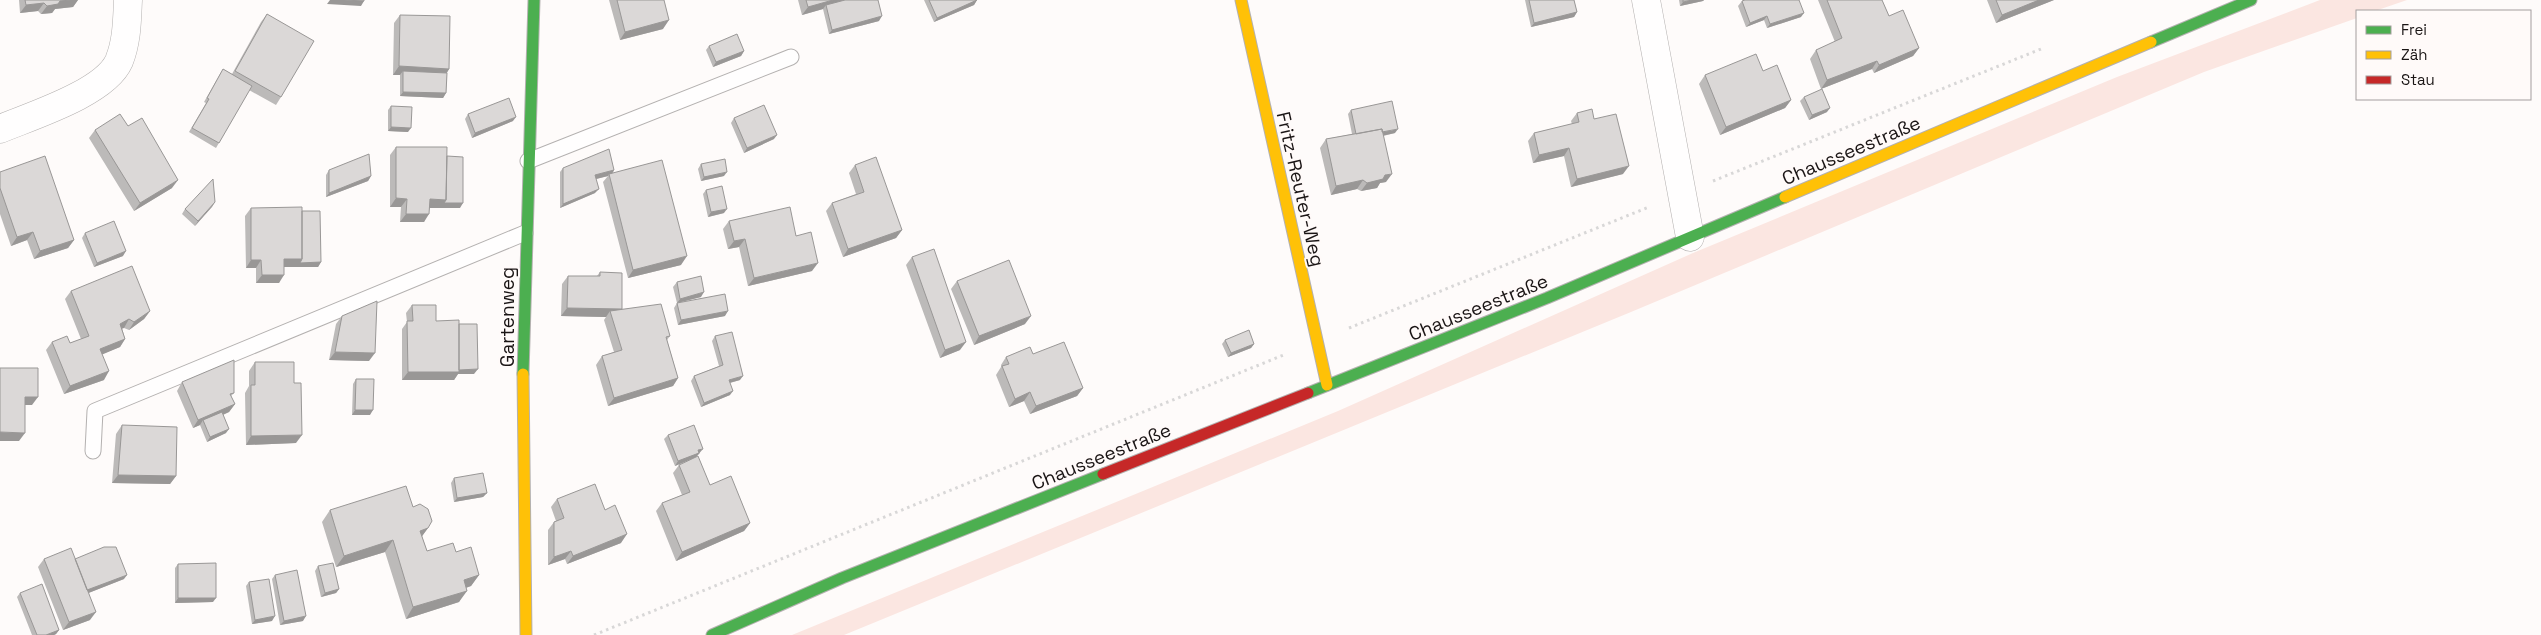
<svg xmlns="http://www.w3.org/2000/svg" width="2541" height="635" font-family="'Space Grotesk',sans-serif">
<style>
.green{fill:#fbe6e1}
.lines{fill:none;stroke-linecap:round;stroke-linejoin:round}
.lane-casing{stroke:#b4b1b0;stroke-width:17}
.street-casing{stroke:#b4b1b0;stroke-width:29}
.fast-casing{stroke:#b4b1b0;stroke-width:13}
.slow-casing{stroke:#b4b1b0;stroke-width:13}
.jam-casing{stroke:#b4b1b0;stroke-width:13}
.path{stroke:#d8d7d7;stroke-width:3;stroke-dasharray:2.5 4;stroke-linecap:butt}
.lane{stroke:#fffefe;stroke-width:15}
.street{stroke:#fffefe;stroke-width:28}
.fast{stroke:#4caf50;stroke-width:11}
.slow{stroke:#ffc107;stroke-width:11}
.jam{stroke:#c62828;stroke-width:11}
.wall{fill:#bcbab9}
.shaded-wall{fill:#999796}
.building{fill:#dbd8d7;stroke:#999796}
.labels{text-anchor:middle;stroke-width:4;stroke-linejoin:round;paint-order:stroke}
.street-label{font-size:19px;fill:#1a1515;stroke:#fffaf9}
</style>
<rect width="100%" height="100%" fill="#fefbfa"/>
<path class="green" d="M2320,0H2407L2375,11H2357V18L2204,72L1631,312L844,635H792L1338,411L1693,253L2117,77Z"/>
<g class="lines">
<g class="lane-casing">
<path id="lane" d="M528,161L791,57
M93,451L95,411L525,233"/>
</g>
<g class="street-casing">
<path id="street" d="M1646,0L1690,237
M0,129C31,116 105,93 119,61C127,41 127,21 128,0"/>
</g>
<g class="fast-casing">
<path id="fast" d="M2151,42L2251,0
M523,374L534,0
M1308,393L1547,298L1785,197
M712,635L842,578L1103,474"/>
</g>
<g class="slow-casing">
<path id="slow" d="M1241,0L1327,385
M1785,197L2151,42
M523,374L526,635"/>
</g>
<g class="jam-casing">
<path id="jam" d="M1103,474L1308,393"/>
</g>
<path class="path" d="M1713,181L2041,49
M1349,328L1649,207
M594,635L1286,354"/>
<use href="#lane" class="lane"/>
<use href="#street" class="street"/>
<use href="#fast" class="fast"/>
<use href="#slow" class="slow"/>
<use href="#jam" class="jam"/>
</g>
<path class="wall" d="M19,0H78L73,7L55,9L52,13L41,14L38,11L20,13Z
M609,0H664L663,29L620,40Z
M798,0H878L879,21L829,34L823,9L802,15Z
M924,0H977L974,5L934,22Z
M1525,0H1574L1577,12L1574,17L1531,27Z
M1679,0H1704L1703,1L1680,6Z
M1818,0H1882L1889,16L1919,48L1913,56L1874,73L1872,69L1821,89L1810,59L1816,50L1835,42Z
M1987,0H2054L1996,23Z
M1742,1L1801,17L1767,28L1764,20L1746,27L1738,6Z
M267,14L281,97L276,105L249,90L216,148L189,132L206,103L204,102L220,74L223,69L232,74L261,22Z
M400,15L449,69L447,73L446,93L443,98L400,96V75H393L394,23Z
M709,46L744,51L741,56L713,67L706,50Z
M1763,71L1791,100L1785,108L1720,135L1699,84L1705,75Z
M1804,97L1827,112L1809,120L1800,101Z
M391,106L408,132L388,131V110Z
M1351,110L1395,133L1383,136L1386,182L1380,183L1377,188L1361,191L1357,189L1331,195L1320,148L1326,139L1352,134L1348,114Z
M1577,113L1594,119L1623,174L1571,187L1564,156L1533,163L1528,141L1534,133L1572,124L1571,121Z
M468,114L513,121L472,138L465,119Z
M734,118L774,139L744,153L731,123Z
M128,126L172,188L134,211L89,138L95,130Z
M396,147L447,156L460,208H430L424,222H400L401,207H390V155Z
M701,164L724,176L701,181L698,169Z
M855,165L902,230L896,238L843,257L826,211L832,203L856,194L849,173Z
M563,168L614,170L613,173L681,265L628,278L603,182L608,176L596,179L595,193L560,208V172Z
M329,170L371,176L368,181L326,197V175Z
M0,172L74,240L68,248L34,259L27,240L11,246L0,214Z
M706,190L724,213L708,217L703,194Z
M215,202L195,226L182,214L185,209Z
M251,208L302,211L321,262L318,267H284L279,283H256V268H246L245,216Z
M729,221L796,236L812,271L748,286L739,247L728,249L723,229Z
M85,233L123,256L94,267L82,238Z
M912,257L960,350L940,358L906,265Z
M600,272L622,309L670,336L667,340L678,378L673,386L608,406L596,365L602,356L614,352L604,320L606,317L561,316L562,284L568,276H597Z
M957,281L1025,324L974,345L951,289Z
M677,282L701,297L677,303L673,287Z
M71,291L150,311L144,319L129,330L124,328H122L125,339L120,347L102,354L104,380L64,394L46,350L52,342L70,343L81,339L65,299Z
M677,303L725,316L678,325L674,308Z
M412,305L436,321L459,324L474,374H458L454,380H402V329L407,322L406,313Z
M342,316L369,361L329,360L336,324Z
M715,336L740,380L730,383V395L701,407L691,381L694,376L719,366L712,341Z
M1225,340L1254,344L1251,348L1228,357L1222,344Z
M1033,354L1083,388L1077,396L1030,414L1024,401L1009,407L996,375L1001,367V365L1006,357Z
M255,362L294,383L296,443L246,445L245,393L249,386V371Z
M356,379L370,415H352L353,384Z
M182,382L234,393L231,396L235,404L229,412L223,415L226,433L207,442L200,425L193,428L177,391Z
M122,425L176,476L170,484L112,483L116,434Z
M668,435L700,453L696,457L710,485L750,523L744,531L676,561L656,511L662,503L682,495L673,473L679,465L694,458L675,466L664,439Z
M454,478L487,493L483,497L454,502L451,483Z
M557,499L605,510L621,543L567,564L565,559L548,565V530L554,522L556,521L551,507Z
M330,510L428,528L422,536L427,551L456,552L479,575L471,586L466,588L459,602L406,619L385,552L336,567L322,522Z
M44,559H75L124,579L88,593L90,620L63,630L38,567Z
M178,564L213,602L175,603V568Z
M318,566L339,589L336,593L321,597L315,571Z
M275,575L303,621L280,625L272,579Z
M249,582L272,621L252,624L246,586Z
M20,593L59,630L56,634L54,635H32L17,597Z"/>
<path class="shaded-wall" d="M71,0H78L73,7L55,9L52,13L41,14L47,6L60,1Z
M330,0H344L364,1L361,6L327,4Z
M833,0H852L826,5L823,9L802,15L808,7Z
M977,0L974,5L934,22L937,18Z
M1692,0H1704L1703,1L1680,6L1683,2Z
M2039,0H2054L1996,23L2002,15Z
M44,3L38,11L20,13L26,5Z
M1577,12L1574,17L1531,27L1534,23Z
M1804,13L1801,17L1767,28L1770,24Z
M882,16L879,21L829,34L832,30Z
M1767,16L1764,20L1746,27L1750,23Z
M669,20L663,29L620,40L625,32Z
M1919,48L1913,56L1874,73L1879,65Z
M744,51L741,56L713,67L716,62Z
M1877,61L1872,69L1821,89L1827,80Z
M399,66L449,69L444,77L403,71L400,75H393Z
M403,92L446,93L443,98L400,96Z
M1791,100L1785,108L1720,135L1726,127Z
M1830,108L1827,112L1809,120L1812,115Z
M516,117L513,121L472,138L475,133Z
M391,127L411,128L408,132L388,131Z
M1398,129L1395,133L1354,142L1357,138Z
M777,135L774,139L744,153L747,148Z
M1569,148L1564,156L1533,163L1539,155Z
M1629,166L1623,174L1571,187L1577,179Z
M614,170L611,175L609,174L608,176L592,180L595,175Z
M727,172L724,176L701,181L704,177Z
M1392,174L1386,182L1380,183L1377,188L1361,191L1367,183L1385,175Z
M371,176L368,181L326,197L329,193Z
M178,180L172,188L134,211L140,203Z
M1363,180L1357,189L1331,195L1336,186Z
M599,189L595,193L560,208L563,204Z
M396,198L407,199L401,207H390Z
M430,199L446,200L463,203L460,208H424Z
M215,202L212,207L195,226L198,221Z
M727,209L724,213L708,217L711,212Z
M406,214H429L424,222H400Z
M902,230L896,238L843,257L848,249Z
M33,232L27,240L11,246L17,237Z
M745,239L739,247L728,249L734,241Z
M74,240L68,248L34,259L40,251Z
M126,251L123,256L94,267L97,263Z
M687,256L681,265L628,278L633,270Z
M284,259H302L321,262L318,267H279Z
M251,260H261L256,268H246Z
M818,263L812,271L748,286L754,278Z
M262,275H284L279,283H256Z
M704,292L701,297L677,303L680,299Z
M567,308L622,309L616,317L610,311L606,317L561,316Z
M150,311L144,319L129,330L134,322Z
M728,311L725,316L678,325L681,320Z
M1031,316L1025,324L974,345L979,336Z
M129,319L124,328L114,332L120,324Z
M125,339L120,347L94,358L100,349Z
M966,342L960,350L940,358L945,350Z
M1254,344L1251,348L1228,357L1231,353Z
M335,352L375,353L369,361L329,360Z
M478,369L474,374H458L454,380H402L408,372Z
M109,371L104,380L64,394L70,386Z
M743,376L740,380L725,384L729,380Z
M678,378L673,386L608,406L614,398Z
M1083,388L1077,396L1030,414L1036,406Z
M733,391L730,395L701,407L704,403Z
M1030,392L1024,401L1009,407L1015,399Z
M25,397H38L32,405H19Z
M235,404L229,412L204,423L203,420L200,425L193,428L198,420Z
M355,410H373L370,415H352Z
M229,429L226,433L207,442L210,437Z
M0,432L25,433L19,441H0Z
M302,435L296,443L246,445L251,436Z
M703,449L696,457L675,466L678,461L698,450Z
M118,475L176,476L170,484L112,483Z
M487,493L483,497L454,502L457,498Z
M750,523L744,531L676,561L682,552Z
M428,528L420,539V531Z
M627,534L621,543L567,564L573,556Z
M393,540L385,552L336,567L344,556Z
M571,551L565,559L548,565L554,557Z
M127,575L124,579L81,596L84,591Z
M479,575L471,586L456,591L464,580Z
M339,589L336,593L321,597L325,593Z
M467,591L459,602L406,619L413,607Z
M178,598H216L213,602L175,603Z
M96,612L90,620L63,630L69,622Z
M275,616L272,621L252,624L255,620Z
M306,616L303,621L280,625L284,621Z
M59,630L56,634L54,635H46Z"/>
<path class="building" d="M25,0H71L60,1L58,4L47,6L44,3L26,5Z
M344,0H364V1Z
M617,0H664L669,20L625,32Z
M806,0H833L808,7Z
M845,0H878L882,16L832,30L826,5Z
M929,0H977L937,18Z
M1529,0H1574L1577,12L1534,23Z
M1683,0H1692L1683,2Z
M1745,0H1799L1804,13L1770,24L1767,16L1750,23L1742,1Z
M1827,0H1882L1889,16L1903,10L1919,48L1879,65L1877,61L1827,80L1816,50L1842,38Z
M1996,0H2039L2002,15Z
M267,14L314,41L281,97L235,71Z
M400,15L450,16L449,69L399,66Z
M737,34L744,51L716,62L709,46Z
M1756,54L1763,71L1777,65L1791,100L1726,127L1705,75Z
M223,69L252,86L219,143L192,128L209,99L207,98Z
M403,71L447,73L446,93L403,92Z
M1822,89L1830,108L1812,115L1804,97Z
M509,98L516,117L475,133L468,114Z
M1392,101L1398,129L1382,132V129L1356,134L1351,110Z
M764,105L777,135L747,148L734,118Z
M391,106L412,107L411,128L391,127Z
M1592,109L1594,119L1616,114L1629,166L1577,179L1569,148L1539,155L1534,133L1579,122L1577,113Z
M120,114L128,126L142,118L178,180L140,203L95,130Z
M1382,129L1392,174L1385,175L1383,179L1367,183L1363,180L1336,186L1326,139Z
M396,147H447L446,200L430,199L429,214H406L407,199L396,198Z
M609,149L614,170L595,175L599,189L563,204V168Z
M369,154L371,176L329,193V170Z
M45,156L74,240L40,251L33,232L17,237L0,188V172Z
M447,156L463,157V203H444L446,200Z
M876,157L902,230L848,249L832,203L864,192L855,165Z
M725,159L727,172L704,177L701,164Z
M662,160L687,256L633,270L609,174Z
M213,179L215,202L198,221L185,209Z
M722,186L727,209L711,212L706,190Z
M302,207V259H284V275H262L261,260H251V208Z
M790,207L796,236L811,232L818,263L754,278L745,239L734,241L729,221Z
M302,211H320L321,262L300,263L302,259Z
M114,221L126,251L97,263L85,233Z
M934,249L966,342L945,350L912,257Z
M1009,260L1031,316L979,336L957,281Z
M132,266L150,311L134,322L129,319L120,324L125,339L100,349L109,371L70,386L52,342L67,336L70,343L89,336L71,291Z
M600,272L622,273V309L567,308L568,276H600Z
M701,276L704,292L680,299L677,282Z
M725,294L728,311L681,320L677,303Z
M377,301L375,353L335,352L342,316Z
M661,304L670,336L666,337L678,378L614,398L602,356L622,350L610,311Z
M412,305H436V321L459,320V372H408L407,321H413Z
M459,324H477L478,369L459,370Z
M1249,330L1254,344L1231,353L1225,340Z
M732,332L743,376L729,380L733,391L704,403L694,376L723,365L715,336Z
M1064,342L1083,388L1036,406L1030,392L1015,399L1002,366L1009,364L1006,357L1030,347L1033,354Z
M234,360V393L230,394L235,404L198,420L182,382Z
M255,362H294V383H301L302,435L251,436V385H255Z
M0,368H38V397H25V433L0,432Z
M356,379H374L373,410H355Z
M222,412L229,429L210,437L203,420Z
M122,425L177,427L176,476L118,475Z
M694,425L703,449L698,450L699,453L678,461L668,435Z
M698,456L710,485L731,476L750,523L682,552L662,503L690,492L679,465Z
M483,473L487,493L457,498L454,478Z
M595,484L605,510L615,505L627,534L573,556L571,551L554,557V522L564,518L557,499Z
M406,486L413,507L420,504L428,509L432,521L428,528L420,531L427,551L453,543L456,552L471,547L479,575L464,580L467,591L413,607L393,540L344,556L330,510Z
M104,547H116L127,575L87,590L75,559Z
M71,548L96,612L69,622L44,559Z
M216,563V598H178V564Z
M333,563L339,589L325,593L318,566Z
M297,570L306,616L284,621L275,575Z
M269,579L275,616L255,620L249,582Z
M42,584L59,630L46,635H37L20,593Z"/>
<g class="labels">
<g class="street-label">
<text transform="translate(1851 150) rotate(-23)" y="7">Chausseestraße</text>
<text transform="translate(1301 189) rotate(77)" y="7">Fritz-Reuter-Weg</text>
<text transform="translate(1478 307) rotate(-22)" y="7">Chausseestraße</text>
<text transform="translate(507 317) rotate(-90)" y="7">Gartenweg</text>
<text transform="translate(1101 456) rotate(-22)" y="7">Chausseestraße</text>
</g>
</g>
<rect x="2356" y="10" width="175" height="90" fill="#fffaf9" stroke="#a39e9e"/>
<rect x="2366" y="26" width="25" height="8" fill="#4caf50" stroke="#a39e9e"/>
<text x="2401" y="35" font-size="15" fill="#1a1515">Frei</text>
<rect x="2366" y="51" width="25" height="8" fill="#ffc107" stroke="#a39e9e"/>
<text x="2401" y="60" font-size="15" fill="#1a1515">Zäh</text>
<rect x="2366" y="76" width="25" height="8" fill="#c62828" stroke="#a39e9e"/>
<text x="2401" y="85" font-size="15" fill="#1a1515">Stau</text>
</svg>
